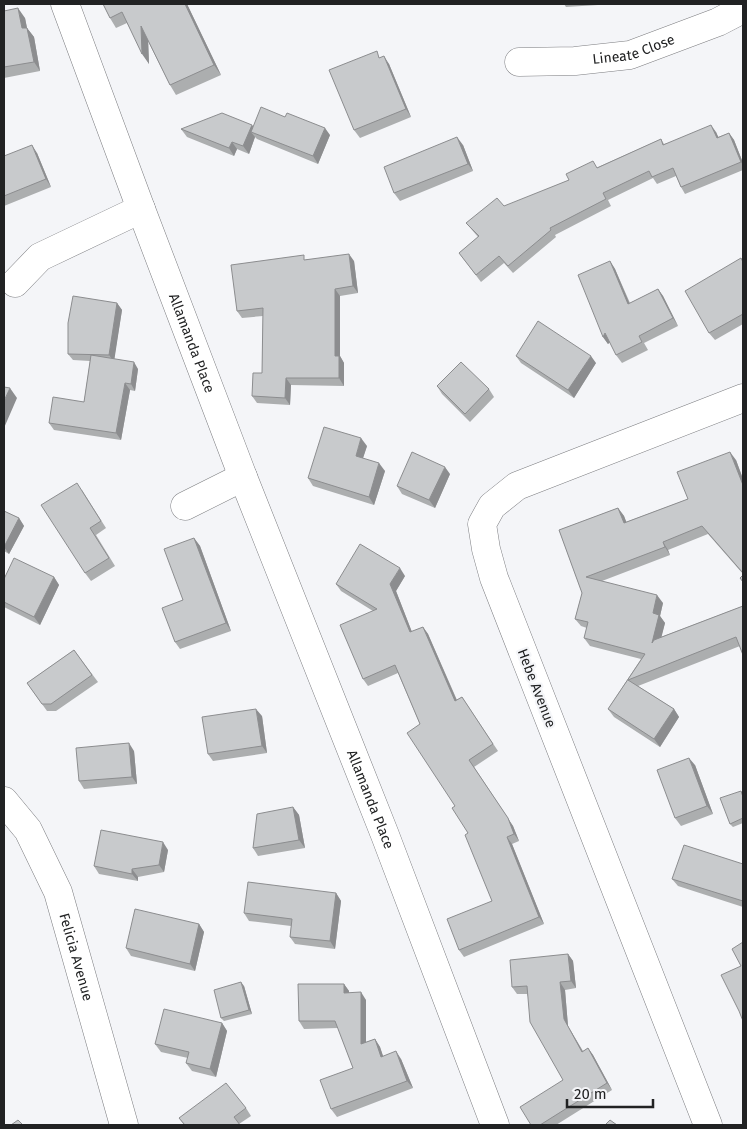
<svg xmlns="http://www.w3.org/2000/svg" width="747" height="1129" font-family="'Fira Sans',sans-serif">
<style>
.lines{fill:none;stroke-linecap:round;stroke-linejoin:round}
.street-casing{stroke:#7c7d80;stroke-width:29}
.street{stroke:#fff;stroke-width:28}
.wall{fill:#acaeaf}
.shaded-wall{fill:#8c8d8f}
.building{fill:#c8cacc;stroke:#8c8d8f}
.labels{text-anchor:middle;stroke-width:4.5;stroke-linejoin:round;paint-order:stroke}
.street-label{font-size:14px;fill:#212223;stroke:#f4f5f8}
</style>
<rect width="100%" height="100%" fill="#f4f5f8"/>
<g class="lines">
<g class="street-casing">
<g id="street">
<path id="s1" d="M65,4L141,209L243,477L385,835L495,1125"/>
<path id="s2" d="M519,62L575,61L630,55L718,22L743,9"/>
<path d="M15,283L40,257L141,209"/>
<path d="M185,506L243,477"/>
<path id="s3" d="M4,801L28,830L58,892L124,1125"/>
<path d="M708,1125L494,578L486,549L482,524L492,506L517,486L743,398"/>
</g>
</g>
<use href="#street" class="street"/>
</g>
<path class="wall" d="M103,4H187L221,75L176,95L170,85L148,41L149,64L127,23L116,28L110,18Z
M564,4H598V5L566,7Z
M4,11L25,18L27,28L34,37L40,71L4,78Z
M381,57L389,64L411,117L360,138L354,130Z
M254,127L330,135L318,164L257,139L255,137L249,154L237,149L234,156L187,137L181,129Z
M716,132L718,137L729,133L734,140L743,163V170L685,194L681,187L676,176L657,184L653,178L608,200L611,206L555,235L556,237L513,273L504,263L481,282L459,253L478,237L466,223L569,180L661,139L664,144Z
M463,145L473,171L400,201L394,193Z
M37,153L51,187L4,206V156Z
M307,259L354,261L358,293L340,296V356L344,363V386L291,385L290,405L257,403L252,396L262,373L263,316L242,318L237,311Z
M610,261L615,269L630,303L658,289L663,296L678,326L644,343L648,350L622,363L616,355L610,342L608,344L603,337Z
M743,262V324L715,340L709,333Z
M117,303L122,310L114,359L138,369L135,391L130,390L121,440L54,430L49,423L84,402L90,361L73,360L68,354Z
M516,356L596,363L574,398L521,363Z
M437,386L489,389L494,397L470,422L442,394Z
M367,446L363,458L385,471L374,505L313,486L308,478Z
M736,460L743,479V574L708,534L668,550L670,555L602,581L663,603L660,616L665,623L661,637L743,606L740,646L638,686L674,709L679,717L660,747L614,717L608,709L641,659L590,646L584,638L587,628L581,626L575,619L582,593L559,530L618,508L624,516L626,522L688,499Z
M450,474L435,508L402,494L397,486Z
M82,490L106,528L96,535L115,566L91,581L85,573Z
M4,511L19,518L24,526L9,554L4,551Z
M194,538L200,546L231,631L180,649L175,642Z
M405,576L396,591L412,632L423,627L428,634L457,700L462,697L498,751L474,767L513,826L519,841L512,844L544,924L464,957L459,950L492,901L468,833L455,806L398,673L368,686L363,679L373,611L341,591L336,584Z
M54,577L59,585L40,625L4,607V579Z
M74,650L98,682L56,711H47L27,683Z
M262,716L267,753L213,761L208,754Z
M134,751L137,784L84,789L79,781Z
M695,765L713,814L681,826L675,818Z
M741,791L743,794V823L733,827L730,824Z
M293,807L299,815L305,848L258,856L253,848Z
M168,850L164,872L138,877V881L99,874L94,866Z
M743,864V907L678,886L672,879Z
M336,893L341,901L335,949L295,944L290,937L291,926L249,921L244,913Z
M199,924L204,932L195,971L131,956L126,948Z
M568,954L573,961L576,988L565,990L568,1026L583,1051L588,1048L593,1055L612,1090L556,1125H531L563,1080L527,994H517L512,987Z
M344,984L349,991V993L366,1000V1042L375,1039L380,1047L383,1056L401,1059L413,1088L337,1117L331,1109L353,1068L338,1028L304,1029L299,1021Z
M244,986L252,1014L224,1021L221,1018Z
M222,1023L227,1031L216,1077L192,1071L186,1063L188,1058L161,1052L155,1044Z
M246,1108L251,1116L239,1124L240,1125H184L179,1118Z"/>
<path class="shaded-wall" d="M185,4H187L221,75L214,65Z
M18,8L25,18L29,38L22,28Z
M141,26L148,36L149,64L142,54Z
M27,28L34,37L40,71L34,62Z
M384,56L389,64L411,117L406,109Z
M252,125L258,132H251L255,137L249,154L243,146Z
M711,125L716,132L722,145L717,138Z
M325,128L330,135L318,164L313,156Z
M729,133L734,140L743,163V165L741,162Z
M457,137L463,145L473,171L468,164Z
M232,142L237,149L234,156L229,148Z
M32,145L37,153L51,187L46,179Z
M349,254L354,261L358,293L353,286Z
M610,261L615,269L633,312L628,304Z
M335,289L340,296V356L344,363V386L339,378L335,356Z
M658,289L663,296L678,326L673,318Z
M117,303L122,310L114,362L109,355Z
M605,333L611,341L608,344L603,337Z
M591,356L596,363L574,398L568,390Z
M134,362L138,369L135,391L131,384Z
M286,378L291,385L290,405L285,398Z
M125,383L130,390L121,440L116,433Z
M10,388L17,398L4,428V401Z
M361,438L367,446L361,464L356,456Z
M730,452L736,460L743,479V485Z
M379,463L385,471L374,505L369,497Z
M445,467L450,474L435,508L429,500Z
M618,508L624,516L630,531L624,523Z
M19,518L24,526L9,554L4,547Z
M194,538L200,546L231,631L226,623Z
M663,542L668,550L670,555L665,547Z
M400,568L405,576L396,591L415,640L410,632L390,584Z
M54,577L59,585L40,625L34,617Z
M657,595L663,603L660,616L665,623L658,651L652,643L653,613Z
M423,627L428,634L460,708L455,701Z
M256,709L262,716L267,753L262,746Z
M674,709L679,717L660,747L654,739Z
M129,743L134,751L137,784L132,777Z
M689,758L695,765L713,814L707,806Z
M469,760L513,826L519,841L514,834Z
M293,807L299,815L305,848L299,840Z
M507,837L512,844L544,924L539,917Z
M163,842L168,850L164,872L159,865Z
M132,869L138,877V881L132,874Z
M336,893L341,901L335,949L330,941Z
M199,924L204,932L195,971L190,964Z
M568,954L573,961L576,988L571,981Z
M241,982L244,986L252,1014L249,1010Z
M560,982L565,990L568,1026L587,1059L582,1052L564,1019Z
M344,984L349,991V1000L344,993Z
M361,992L366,1000V1052L361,1044Z
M222,1023L227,1031L216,1077L210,1069Z
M375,1039L380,1047L386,1065L381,1057Z
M588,1048L593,1055L612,1090L607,1083Z
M396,1051L401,1059L413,1088L407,1081Z"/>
<path class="building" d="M103,4H185L214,65L170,85L141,26L142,54L122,12L110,18Z
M18,8L22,28H27L34,62L4,67V11Z
M377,51L379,58L384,56L406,109L354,130L329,70Z
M261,107L285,117L287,113L325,128L313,156L251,132Z
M222,113L252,125L243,146L232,142L229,148L181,129Z
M711,125L717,138L729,133L741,162L681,187L673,168L652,177L649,171L603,193L606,199L550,228L551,230L508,266L499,256L476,275L459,253L479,236L466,223L497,198L504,206L569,180L566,174L593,161L597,168L661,139L663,145Z
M457,137L468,164L394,193L384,167Z
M32,145L46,179L4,196V156Z
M349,254L353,286L335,289V356H339V378H286L285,398L252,396L253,373H262L263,308L237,311L231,265L304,255V260Z
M741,258L743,262V314L709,333L685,291Z
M610,261L628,304L658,289L673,318L639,336L642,342L616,355L605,333L603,337L578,275Z
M73,296L117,303L109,355L68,354V323Z
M538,321L591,356L568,390L516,356Z
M91,355L134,362L131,384L125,383L116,433L49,423L53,397L84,402Z
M461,362L489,389L465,414L437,386Z
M4,387L10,388L4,401Z
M324,427L361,438L356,456L379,463L369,497L308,478Z
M412,452L445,467L429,500L397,486Z
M730,452L743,485V573L702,526L663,542L665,547L586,577L657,595L653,613L659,615L652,643L654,640L743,606V655L736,637L628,680L674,709L654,739L608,709L645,654L584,638L588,622L575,619L582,593L559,530L618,508L624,523L688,499L677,472Z
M77,483L101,521L90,528L109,558L85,573L41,505Z
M4,511L19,518L4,547Z
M194,538L226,623L175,642L162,608L183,600L164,549Z
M360,544L400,568L390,584L410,632L423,627L455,701L462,697L493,744L469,760L508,818L514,834L507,837L539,917L459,950L447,919L492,901L465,835L468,833L452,808L455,806L407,733L420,724L395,665L363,679L340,625L377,609L336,584Z
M14,558L54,577L34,617L4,602V579Z
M743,575V582L740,578Z
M74,650L92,675L51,704H42L27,683Z
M256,709L262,746L208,754L202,717Z
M129,743L132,777L79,781L76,748Z
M689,758L707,806L675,818L657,770Z
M741,791L743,797V818L730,824L720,798Z
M293,807L299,840L253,848L257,814Z
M101,830L163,842L159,865L132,869V874L94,866Z
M684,845L743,864V901L672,879Z
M248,882L336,893L330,941L290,937L292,919L244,913Z
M135,909L199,924L190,964L126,948Z
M743,942V1021L739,1011L721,975L741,966L732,949Z
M568,954L571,981L560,982L564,1019L582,1052L588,1048L607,1083L540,1125H531L520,1107L563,1080L530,1022L527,986L512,987L510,960Z
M241,982L249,1010L221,1018L214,990Z
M298,984H344V993L361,992V1044L375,1039L381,1057L396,1051L407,1081L331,1109L320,1080L353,1068L335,1021H299Z
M164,1009L222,1023L210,1069L186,1063L189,1052L155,1044Z
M226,1083L246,1108L234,1117L240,1125H185L179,1118Z
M18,1120L23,1125H11Z
M610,1120L617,1125H605Z"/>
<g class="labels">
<g class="street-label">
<text dy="5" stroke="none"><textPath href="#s2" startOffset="116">Lineate Close</textPath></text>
<text dy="5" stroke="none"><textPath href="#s1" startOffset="362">Allamanda Place</textPath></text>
<text transform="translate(537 688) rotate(69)" y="5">Hebe Avenue</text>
<text dy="5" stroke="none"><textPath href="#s1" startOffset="852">Allamanda Place</textPath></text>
<text dy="5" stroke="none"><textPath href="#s3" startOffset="174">Felicia Avenue</textPath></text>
</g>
</g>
<rect width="747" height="1129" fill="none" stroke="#212223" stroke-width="10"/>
<path d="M567 1099v8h86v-8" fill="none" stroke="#212223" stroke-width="2.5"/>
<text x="574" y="1099" font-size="15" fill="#212223" stroke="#f4f5f8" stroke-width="4" paint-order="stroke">20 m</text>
</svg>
